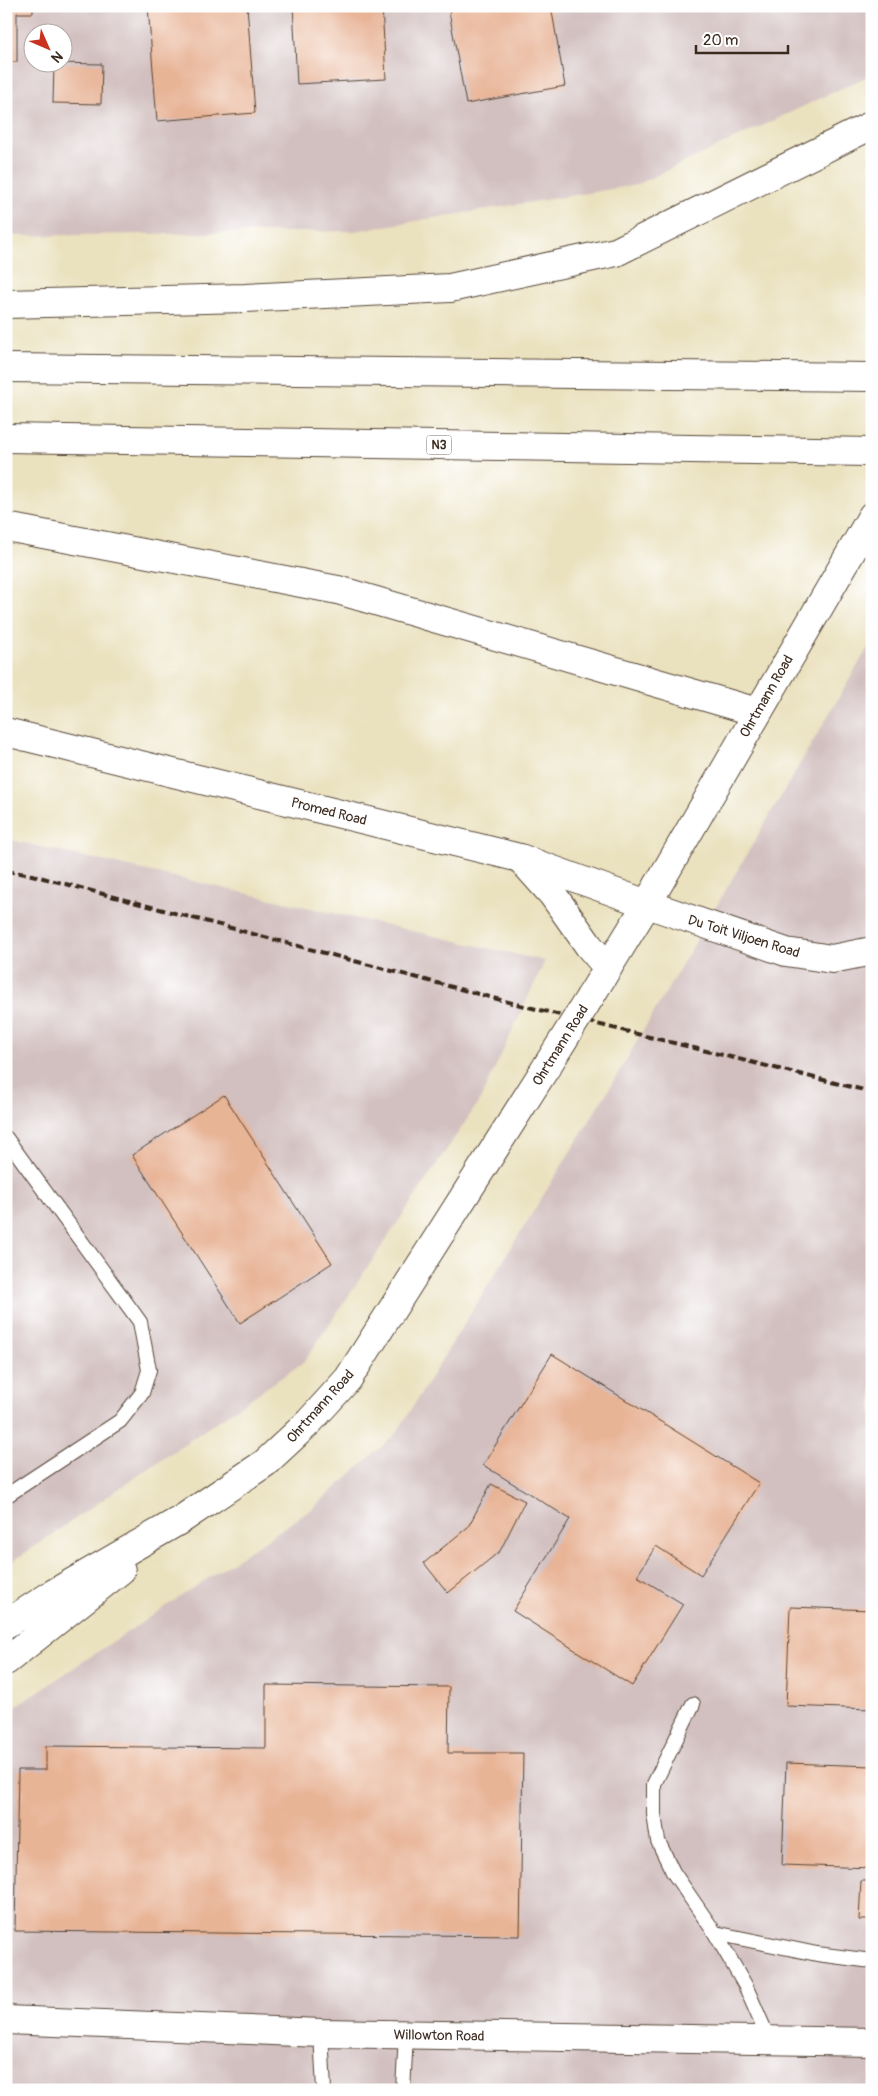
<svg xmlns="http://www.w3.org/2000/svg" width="878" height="2096" font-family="Pangolin,sans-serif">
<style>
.industrial{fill:#d2bfbf;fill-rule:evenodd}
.building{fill:#e8b496}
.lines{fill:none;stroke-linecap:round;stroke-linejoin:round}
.lane-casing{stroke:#554536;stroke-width:16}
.street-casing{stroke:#554536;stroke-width:30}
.secondary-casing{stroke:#554536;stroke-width:30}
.highway-casing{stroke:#554536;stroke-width:30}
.lane{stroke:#fff;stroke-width:14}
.street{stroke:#fff;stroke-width:28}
.secondary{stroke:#fff;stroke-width:28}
.highway{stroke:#fff;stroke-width:28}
.rail{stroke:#3b2a1e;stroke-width:4;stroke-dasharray:8 4;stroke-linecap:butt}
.secondary-bridge-casing{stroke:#554536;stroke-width:30;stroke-linecap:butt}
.secondary-bridge{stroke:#fff;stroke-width:28}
.labels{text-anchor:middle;stroke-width:5;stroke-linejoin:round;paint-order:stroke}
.shield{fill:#fff;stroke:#766a62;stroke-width:1}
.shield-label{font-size:12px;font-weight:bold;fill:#3b2a1e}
.street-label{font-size:14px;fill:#3b2a1e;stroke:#fff}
</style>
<rect width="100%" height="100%" fill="#fff"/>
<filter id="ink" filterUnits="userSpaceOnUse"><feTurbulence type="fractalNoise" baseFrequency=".02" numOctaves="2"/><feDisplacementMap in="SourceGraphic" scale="10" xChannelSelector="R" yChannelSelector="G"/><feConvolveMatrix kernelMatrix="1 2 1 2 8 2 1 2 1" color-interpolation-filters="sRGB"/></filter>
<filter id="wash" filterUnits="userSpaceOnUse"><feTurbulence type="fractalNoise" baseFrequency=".0096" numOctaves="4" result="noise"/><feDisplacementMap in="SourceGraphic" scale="20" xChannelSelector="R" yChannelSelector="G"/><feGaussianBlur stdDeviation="1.12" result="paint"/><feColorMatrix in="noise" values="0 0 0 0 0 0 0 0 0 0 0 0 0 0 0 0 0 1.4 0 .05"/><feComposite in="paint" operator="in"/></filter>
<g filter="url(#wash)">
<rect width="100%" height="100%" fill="#eae1be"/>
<path class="industrial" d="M6,6H872V74L636,185L354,231L6,236ZM32,32H62V62H32Z
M872,641V2090H6V1713L312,1509L396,1434L609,1089Z
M6,839L545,961L480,1100L304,1362L6,1566Z"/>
<g id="blocks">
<path class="building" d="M6,6H33V13H17V62H6Z
M148,6H247L255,113L157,121Z
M293,6H382L386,79L297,84Z
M448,6H551L565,86L466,104Z
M54,63L102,64L101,104L53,103Z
M224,1095L332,1263L240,1323L132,1155Z
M552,1354L759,1483L701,1575L656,1546L637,1576L683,1604L632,1686L513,1611L570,1519L483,1465Z
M491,1484L525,1501L500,1551L448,1593L424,1563L468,1527Z
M790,1607L872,1610V1709L786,1706Z
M266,1685L449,1687L448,1753H523L520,1936L15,1931L18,1770H46V1746L266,1748Z
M786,1763L872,1766V1868L782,1865Z
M861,1881H872V1920H859Z"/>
</g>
</g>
<g filter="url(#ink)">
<use href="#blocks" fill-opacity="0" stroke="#554536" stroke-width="1"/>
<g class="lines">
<g class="lane-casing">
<path id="lane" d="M6,1138L140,1322L149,1370L142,1393L120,1421L6,1496
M693,1704L654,1784V1814L658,1841L673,1872L715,1933L745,1985L770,2042
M715,1933L817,1954L872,1961
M321,2033L324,2090
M403,2090L406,2035"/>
</g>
<g class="street-casing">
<path id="street" d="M6,732L520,858L647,904L786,952L832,959L872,951
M6,2020L321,2033L872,2042"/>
</g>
<g class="secondary-casing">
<path id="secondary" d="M520,858L553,895L589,946L608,968
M590,997L647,904L872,516
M6,1624L54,1593L182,1519L265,1463L309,1422L348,1379L547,1066
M6,1661L121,1570"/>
</g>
<g class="highway-casing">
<path id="highway" d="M6,304L245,298L450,288L616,252L872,125
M6,368L872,377
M6,438L872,452
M6,527L338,590L757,712"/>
</g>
<use href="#lane" class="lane"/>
<use href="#street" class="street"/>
<use href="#secondary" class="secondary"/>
<use href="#highway" class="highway"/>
<path class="rail" d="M6,871L32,875L512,1003L872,1092"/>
<g class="secondary-bridge-casing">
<path id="secondary-bridge" d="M547,1066L590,997"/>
</g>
<use href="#secondary-bridge" class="secondary-bridge"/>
</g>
</g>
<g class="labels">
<rect class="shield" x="426.5" y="435.5" width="25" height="19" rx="4"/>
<g class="shield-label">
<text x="439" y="449">N3</text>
</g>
<g class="street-label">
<text transform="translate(766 696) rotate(-60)" y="5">Ohrtmann Road</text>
<text transform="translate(329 811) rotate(14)" y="5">Promed Road</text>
<text transform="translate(744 936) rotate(17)" y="5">Du Toit Viljoen Road</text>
<text transform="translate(560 1045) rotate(-58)" y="5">Ohrtmann Road</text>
<text transform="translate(320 1406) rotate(-48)" y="5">Ohrtmann Road</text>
<text transform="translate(439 2035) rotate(1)" y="5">Willowton Road</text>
</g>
</g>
<rect width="878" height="2096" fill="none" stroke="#fff" stroke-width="25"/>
<g transform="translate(48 48) rotate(135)"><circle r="24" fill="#ffffff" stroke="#b1aaa5"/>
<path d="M0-4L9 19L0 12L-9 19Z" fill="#c8321e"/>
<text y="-8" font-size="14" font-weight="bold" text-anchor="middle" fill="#3b2a1e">N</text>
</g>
<path d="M696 45v8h92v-8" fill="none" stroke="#3b2a1e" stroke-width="2.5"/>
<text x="703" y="45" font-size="15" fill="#3b2a1e" stroke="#ffffff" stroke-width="4" paint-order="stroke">20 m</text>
</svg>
